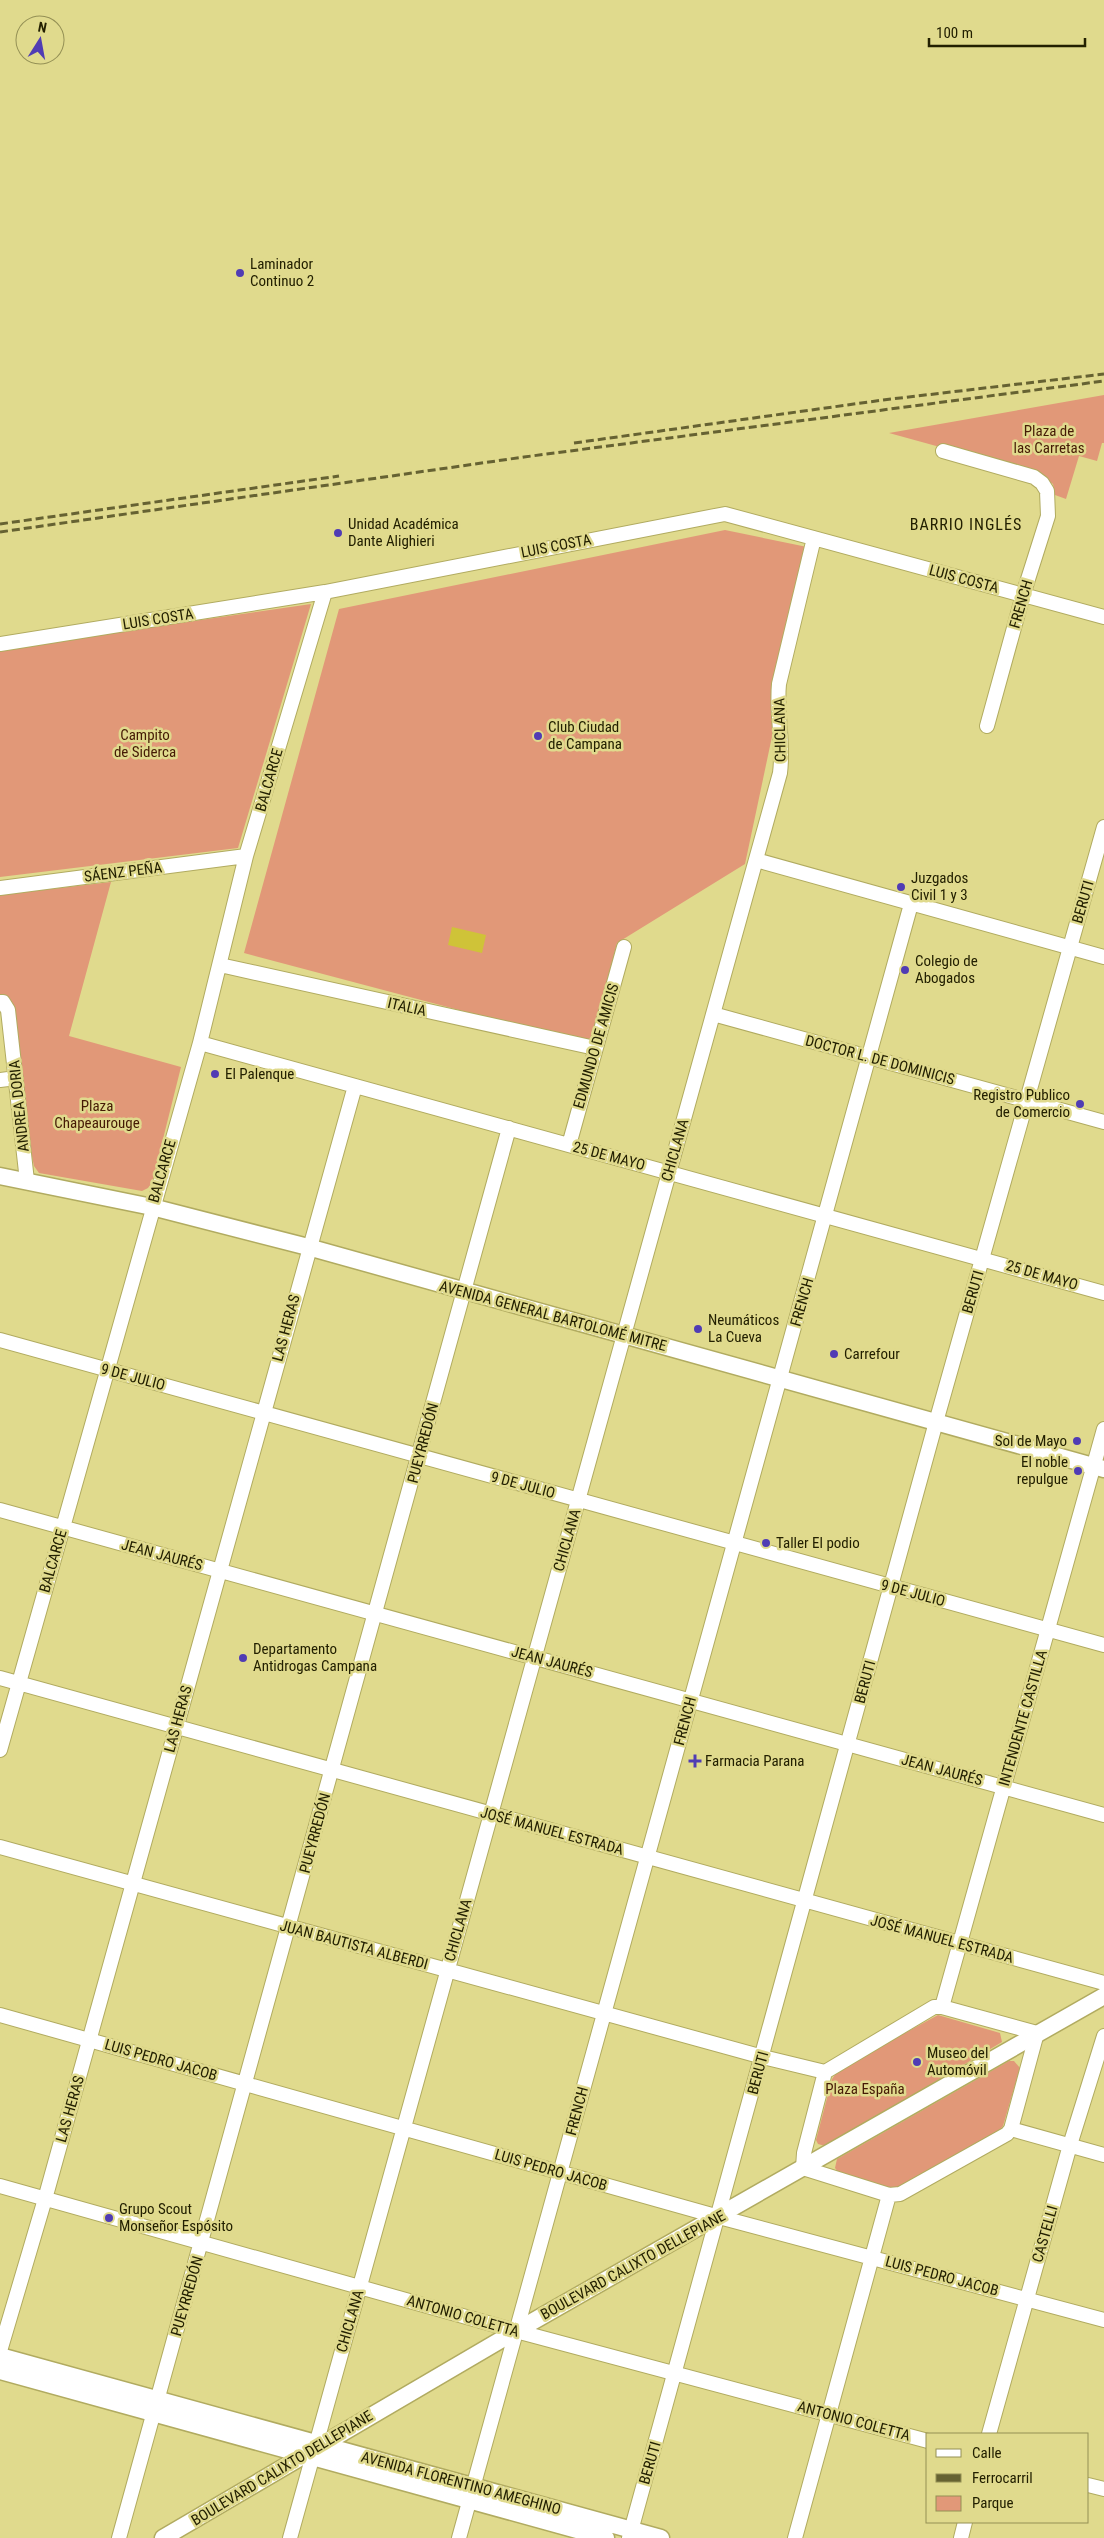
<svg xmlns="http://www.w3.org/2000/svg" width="1104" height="2538" font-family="'Roboto Condensed',sans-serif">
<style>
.green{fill:#e19878}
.water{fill:#cfc338}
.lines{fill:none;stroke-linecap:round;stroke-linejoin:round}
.minor-casing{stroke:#b1ab60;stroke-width:16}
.major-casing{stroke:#b1ab60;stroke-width:19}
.minor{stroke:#fff;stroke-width:14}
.major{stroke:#fff;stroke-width:16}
.rail{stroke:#666232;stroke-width:3;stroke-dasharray:8 4;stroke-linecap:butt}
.poi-dot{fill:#503cb4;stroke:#e0da8d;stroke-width:2}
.labels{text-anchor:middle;stroke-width:5;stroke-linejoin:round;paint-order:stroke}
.poi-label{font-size:15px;fill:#232001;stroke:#e0da8d;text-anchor:start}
.park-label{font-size:15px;fill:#451a05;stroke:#e0da8d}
.street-label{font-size:15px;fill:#232001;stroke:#e0da8d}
.neighbourhood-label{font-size:16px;letter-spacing:1px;fill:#232001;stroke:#e0da8d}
</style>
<rect width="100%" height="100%" fill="#e0da8d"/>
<path class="green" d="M1104,395V443H1102L1097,461L1079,456L1066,499L1055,495L1053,484L1038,474L889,433Z
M725,530L812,548L745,864L617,943L591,1045L244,953L339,609Z
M311,604L238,848L0,877V649Z
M111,882L69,1036L181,1067L152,1183L148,1188L142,1191L39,1173L34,1166L0,997V895Z
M938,2015L1000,2033L1002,2042L830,2144L825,2146L818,2144L816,2140L832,2079L839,2069Z
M1009,2061H1014L1020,2068L1003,2126L998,2132L899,2187L891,2188L838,2172L835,2168L837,2159Z"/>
<path class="water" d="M452,927L486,935L482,953L448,945Z"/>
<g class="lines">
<g class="minor-casing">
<path id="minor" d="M943,451L1034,477L1042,483L1047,491L1048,516L1023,595L987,726
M0,644L325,592L725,514L1104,617
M756,860L1104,957
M0,888L246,856
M220,965L595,1048
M0,1002H3L8,1010L27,1181
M713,1014L1104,1122
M200,1043L1104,1293
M0,1080L16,1078
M569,1145L624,947
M0,1340L1104,1645
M0,1510L1104,1815
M0,1678L1104,1983
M0,1750L200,1043L246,856L325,592
M0,1847L763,2057L825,2072
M934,2007H942L1037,2033L1011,2129L1007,2134L900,2194L889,2195L803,2168L804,2153L825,2072Z
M942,2007L1104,1429
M0,2015L719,2217L1104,2320
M1011,2129L1104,2155
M0,2186L516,2331L928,2441
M0,2351L45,2199L355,1086
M989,2434L1070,2145L1104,2036
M1088,2485L1104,2489
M119,2538L509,1128
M290,2538L780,773C784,743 776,714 779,684L814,538
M459,2538L911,904
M629,2538L936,1422L1104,827
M795,2538L889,2195
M961,2538L965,2522"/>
</g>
<g class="major-casing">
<path id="major" d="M0,1176L152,1207L308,1247L1104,1469
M0,2356L661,2538
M0,2371L606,2538
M163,2538L516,2331L1104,1996"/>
</g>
<use href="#minor" class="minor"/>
<use href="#major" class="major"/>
<path class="rail" d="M574,443L883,400L1104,374
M0,524L339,476
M0,532L524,457L1104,381"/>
</g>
<g class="poi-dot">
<circle cx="240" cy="273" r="5"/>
<circle cx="338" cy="533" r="5"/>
<circle cx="538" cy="736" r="5"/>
<circle cx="901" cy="887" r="5"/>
<circle cx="905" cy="970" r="5"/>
<circle cx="215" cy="1074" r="5"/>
<circle cx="1080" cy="1104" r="5"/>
<circle cx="698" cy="1329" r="5"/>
<circle cx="834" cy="1354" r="5"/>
<circle cx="1077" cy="1441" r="5"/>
<circle cx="1078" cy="1471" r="5"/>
<circle cx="766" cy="1543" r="5"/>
<circle cx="243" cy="1658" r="5"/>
<path d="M692.5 1753.5h5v5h5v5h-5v5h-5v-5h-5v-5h5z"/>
<circle cx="917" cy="2062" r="5"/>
<circle cx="109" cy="2218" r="5"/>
</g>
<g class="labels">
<g class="poi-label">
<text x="250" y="269">Laminador<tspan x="250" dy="17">Continuo 2</tspan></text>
<text x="348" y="529">Unidad Académica<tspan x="348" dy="17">Dante Alighieri</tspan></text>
<text x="548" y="732">Club Ciudad<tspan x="548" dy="17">de Campana</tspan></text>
<text x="911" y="883">Juzgados<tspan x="911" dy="17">Civil 1 y 3</tspan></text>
<text x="915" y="966">Colegio de<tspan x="915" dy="17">Abogados</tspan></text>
<text x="225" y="1079">El Palenque</text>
<text x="1070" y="1100" text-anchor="end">Registro Publico<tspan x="1070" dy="17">de Comercio</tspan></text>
<text x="708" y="1325">Neumáticos<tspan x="708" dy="17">La Cueva</tspan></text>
<text x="844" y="1359">Carrefour</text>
<text x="1067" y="1446" text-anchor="end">Sol de Mayo</text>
<text x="1068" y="1467" text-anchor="end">El noble<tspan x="1068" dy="17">repulgue</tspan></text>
<text x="776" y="1548">Taller El podio</text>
<text x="253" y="1654">Departamento<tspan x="253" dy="17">Antidrogas Campana</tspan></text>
<text x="705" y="1766">Farmacia Parana</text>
<text x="927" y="2058">Museo del<tspan x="927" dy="17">Automóvil</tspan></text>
<text x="119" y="2214">Grupo Scout<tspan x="119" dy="17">Monseñor Espósito</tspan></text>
</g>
<g class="park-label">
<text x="1049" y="436">Plaza de<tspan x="1049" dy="17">las Carretas</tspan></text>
<text x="145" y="740">Campito<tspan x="145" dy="17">de Siderca</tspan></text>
<text x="97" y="1111">Plaza<tspan x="97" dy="17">Chapeaurouge</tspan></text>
<text x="865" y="2094">Plaza España</text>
</g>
<g class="street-label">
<text transform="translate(556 546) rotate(-11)" y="5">LUIS COSTA</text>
<text transform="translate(964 579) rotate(15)" y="5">LUIS COSTA</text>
<text transform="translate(1021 604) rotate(-74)" y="5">FRENCH</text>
<text transform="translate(158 619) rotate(-9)" y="5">LUIS COSTA</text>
<text transform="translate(780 730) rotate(-91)" y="5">CHICLANA</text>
<text transform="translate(269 780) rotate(-74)" y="5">BALCARCE</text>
<text transform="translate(123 872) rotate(-7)" y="5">SÁENZ PEÑA</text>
<text transform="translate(1083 902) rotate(-74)" y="5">BERUTI</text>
<text transform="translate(407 1007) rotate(13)" y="5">ITALIA</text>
<text transform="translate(596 1046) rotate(-74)" y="5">EDMUNDO DE AMICIS</text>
<text transform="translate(880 1060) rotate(15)" y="5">DOCTOR L. DE DOMINICIS</text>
<text transform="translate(19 1106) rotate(-96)" y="5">ANDREA DORIA</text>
<text transform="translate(675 1150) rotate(-74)" y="5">CHICLANA</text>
<text transform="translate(609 1156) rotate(15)" y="5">25 DE MAYO</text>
<text transform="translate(162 1171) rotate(-74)" y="5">BALCARCE</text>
<text transform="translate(1042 1275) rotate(16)" y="5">25 DE MAYO</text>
<text transform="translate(973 1292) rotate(-74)" y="5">BERUTI</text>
<text transform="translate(802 1302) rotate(-74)" y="5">FRENCH</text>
<text transform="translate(553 1316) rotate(15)" y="5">AVENIDA GENERAL BARTOLOMÉ MITRE</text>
<text transform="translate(286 1328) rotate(-75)" y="5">LAS HERAS</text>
<text transform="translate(133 1377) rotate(15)" y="5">9 DE JULIO</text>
<text transform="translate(423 1443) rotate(-75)" y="5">PUEYRREDÓN</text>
<text transform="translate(523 1485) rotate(15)" y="5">9 DE JULIO</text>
<text transform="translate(567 1540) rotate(-74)" y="5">CHICLANA</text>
<text transform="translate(162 1555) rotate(15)" y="5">JEAN JAURÉS</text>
<text transform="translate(53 1561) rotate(-74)" y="5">BALCARCE</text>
<text transform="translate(913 1593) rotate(15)" y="5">9 DE JULIO</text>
<text transform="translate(552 1662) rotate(15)" y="5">JEAN JAURÉS</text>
<text transform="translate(865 1682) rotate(-75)" y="5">BERUTI</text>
<text transform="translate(1023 1718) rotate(-74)" y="5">INTENDENTE CASTILLA</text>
<text transform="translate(178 1719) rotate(-75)" y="5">LAS HERAS</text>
<text transform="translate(685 1721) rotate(-75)" y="5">FRENCH</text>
<text transform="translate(942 1770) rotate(15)" y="5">JEAN JAURÉS</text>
<text transform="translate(552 1831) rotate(15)" y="5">JOSÉ MANUEL ESTRADA</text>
<text transform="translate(315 1833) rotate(-75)" y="5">PUEYRREDÓN</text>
<text transform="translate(458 1930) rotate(-74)" y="5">CHICLANA</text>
<text transform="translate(942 1939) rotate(15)" y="5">JOSÉ MANUEL ESTRADA</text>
<text transform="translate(354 1945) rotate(15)" y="5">JUAN BAUTISTA ALBERDI</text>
<text transform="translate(161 2060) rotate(16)" y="5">LUIS PEDRO JACOB</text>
<text transform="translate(758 2073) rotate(-75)" y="5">BERUTI</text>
<text transform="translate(70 2109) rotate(-74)" y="5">LAS HERAS</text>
<text transform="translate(577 2111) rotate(-75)" y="5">FRENCH</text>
<text transform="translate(551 2170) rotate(16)" y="5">LUIS PEDRO JACOB</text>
<text transform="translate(1045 2234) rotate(-74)" y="5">CASTELLI</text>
<text transform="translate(633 2265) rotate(-29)" y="5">BOULEVARD CALIXTO DELLEPIANE</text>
<text transform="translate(942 2276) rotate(15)" y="5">LUIS PEDRO JACOB</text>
<text transform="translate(187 2296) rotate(-74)" y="5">PUEYRREDÓN</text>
<text transform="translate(463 2316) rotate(16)" y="5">ANTONIO COLETTA</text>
<text transform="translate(350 2321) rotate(-74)" y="5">CHICLANA</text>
<text transform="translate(854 2421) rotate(15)" y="5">ANTONIO COLETTA</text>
<text transform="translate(650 2463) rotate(-74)" y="5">BERUTI</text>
<text transform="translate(282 2468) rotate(-31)" y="5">BOULEVARD CALIXTO DELLEPIANE</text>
<text transform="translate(461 2483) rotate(15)" y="5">AVENIDA FLORENTINO AMEGHINO</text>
</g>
<g class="neighbourhood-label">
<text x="966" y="530">BARRIO INGLÉS</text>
</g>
</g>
<rect x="926" y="2433" width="162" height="90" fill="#e0da8d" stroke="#949055"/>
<rect x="936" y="2449" width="25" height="8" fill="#ffffff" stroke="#949055"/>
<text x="972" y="2458" font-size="15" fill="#232001">Calle</text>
<rect x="936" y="2474" width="25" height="8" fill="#666232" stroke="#949055"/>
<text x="972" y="2483" font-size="15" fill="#232001">Ferrocarril</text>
<rect x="936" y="2496" width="25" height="15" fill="#e19878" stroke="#949055"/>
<text x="972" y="2508" font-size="15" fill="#232001">Parque</text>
<g transform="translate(40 40) rotate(11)"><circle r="24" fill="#e0da8d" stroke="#949055"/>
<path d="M0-4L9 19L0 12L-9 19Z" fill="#503cb4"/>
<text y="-8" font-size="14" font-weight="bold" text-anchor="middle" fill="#232001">N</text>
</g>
<path d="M929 38v8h156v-8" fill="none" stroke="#232001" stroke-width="2.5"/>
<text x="936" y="38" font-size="15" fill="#232001" stroke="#e0da8d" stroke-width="4" paint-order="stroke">100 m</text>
</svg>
